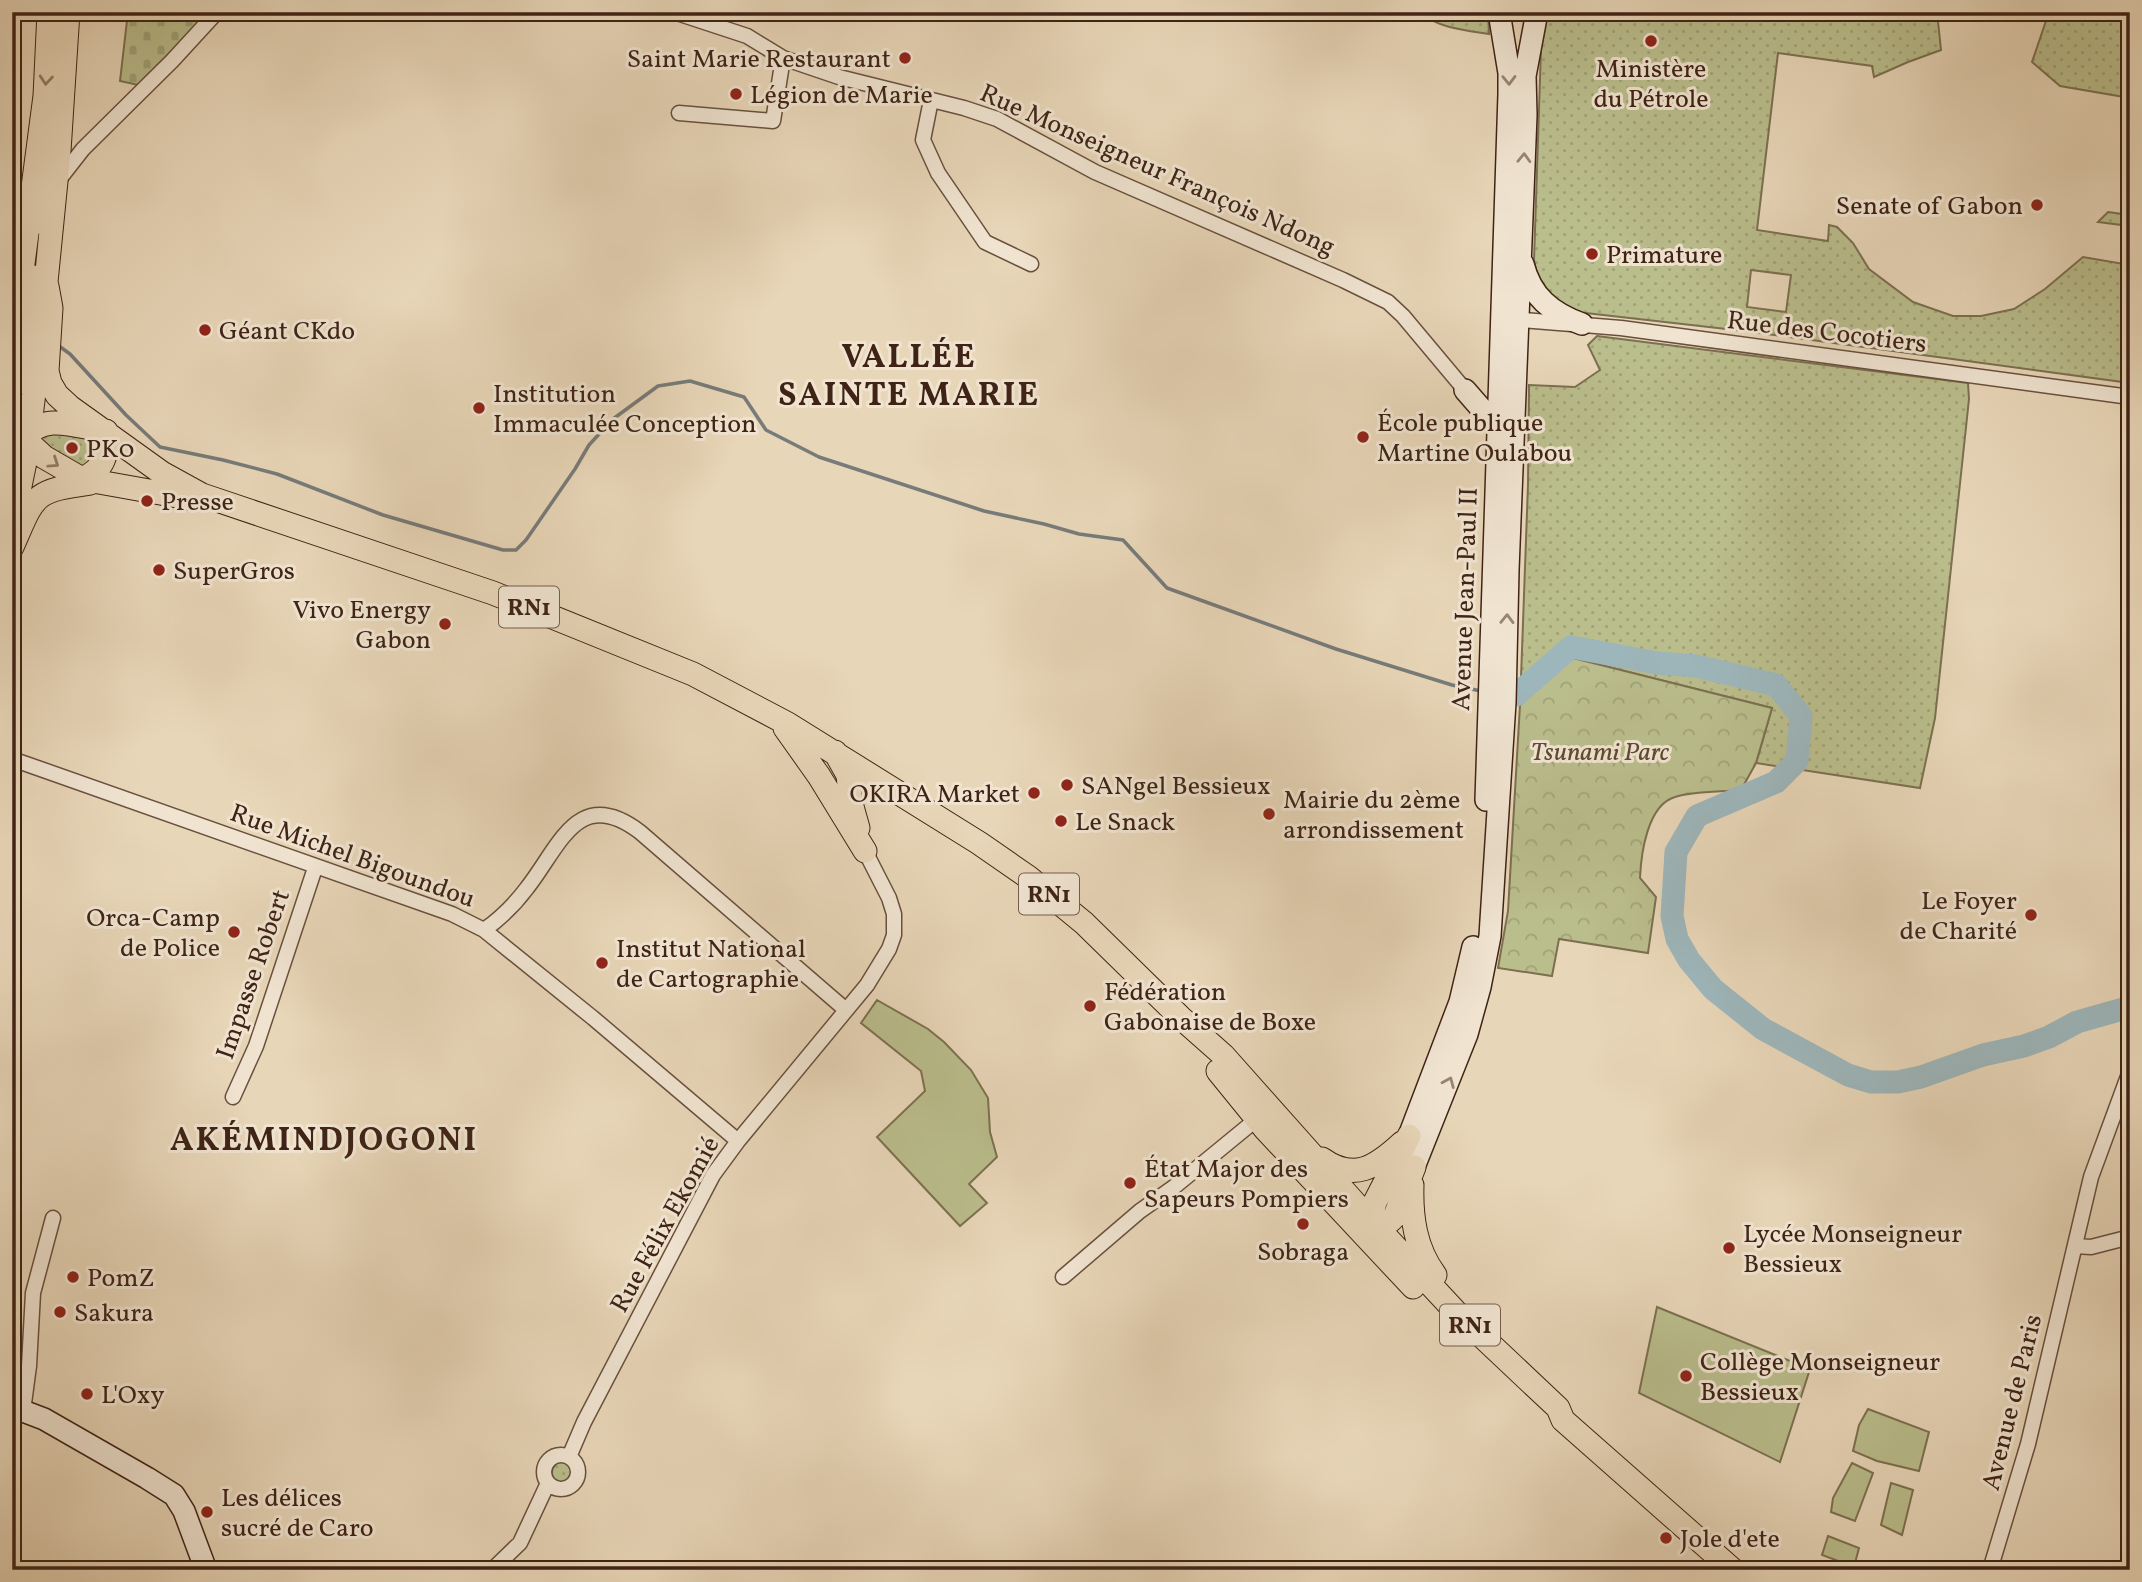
<svg xmlns="http://www.w3.org/2000/svg" width="2142" height="1582" font-family="Vollkorn,serif">
<style>
.grass{fill:url(#grass-dots);stroke:#7c7050;stroke-width:2;fill-rule:evenodd}
.forest{fill:url(#forest-crowns);stroke:#7c7050;stroke-width:2}
.cemetery{fill:url(#cemetery-stones);stroke:#7c7050;stroke-width:2}
.pitch{fill:#babd8c;stroke:#7c7050;stroke-width:2}
.lines{fill:none;stroke-linecap:round;stroke-linejoin:round}
.stream{stroke:#777b79;stroke-width:3.5}
.river{stroke:#9db6bb;stroke-width:23}
.street-casing{stroke:#69503e;stroke-width:17}
.secondary-casing{stroke:#3f2315;stroke-width:24}
.primary-casing{stroke:#3f2315;stroke-width:25}
.street{stroke:#f0e4d1;stroke-width:14}
.secondary{stroke:#f0e4d1;stroke-width:21}
.primary{stroke:#e8d6b8;stroke-width:23}
.oneway{stroke:#947c66}
.oneway2{stroke:#988473}
.poi-dot{fill:#8f2418;stroke:#f0e4d1;stroke-width:2.5}
.labels{text-anchor:middle;stroke-width:6;stroke-linejoin:round;paint-order:stroke}
.shield{fill:#f0e4d1;stroke:#745d4d;stroke-width:2}
.shield-label{font-size:24px;font-weight:bold;fill:#3f2315}
.poi-label{font-size:26px;fill:#3f2315;stroke:#f0e4d1;text-anchor:start}
.street-label{font-size:26px;fill:#3f2315;stroke:#f0e4d1}
.park-label{font-size:26px;font-style:italic;fill:#5e4a33;stroke:#f0e4d1}
.district-label{font-size:33px;font-weight:bold;letter-spacing:2px;fill:#3f2315;stroke:#f0e4d1}
</style>
<defs>
<pattern id="grass-dots" width="8" height="8" patternUnits="userSpaceOnUse" patternTransform="scale(1.75)"><rect width="8" height="8" fill="#babd8c"/><path d="M2 2h.1M6 6h.1" fill="none" stroke="#a1a278" stroke-width="1.8" stroke-linecap="round"/></pattern>
<pattern id="forest-crowns" width="20" height="18" patternUnits="userSpaceOnUse" patternTransform="scale(1.75)"><rect width="20" height="18" fill="#babd8c"/><path d="M2 6a3 3 0 1 1 6 0M12 15a3 3 0 1 1 6 0" fill="none" stroke="#a1a278"/></pattern>
<pattern id="cemetery-stones" width="16" height="16" patternUnits="userSpaceOnUse" patternTransform="scale(1.75)"><rect width="16" height="16" fill="#babd8c"/><path d="M2 7V4a2 2 0 0 1 4 0v3zM10 15v-3a2 2 0 0 1 4 0v3z" fill="#a1a278"/></pattern>
</defs>
<rect width="100%" height="100%" fill="#e8d6b8"/>
<filter id="stains"><feTurbulence type="fractalNoise" baseFrequency=".00286" numOctaves="4"/><feColorMatrix values="0 0 0 0 .2 0 0 0 0 .09 0 0 0 0 .02 0 0 0 .5 -.17"/></filter>
<radialGradient id="worn" r=".72"><stop offset=".6" stop-color="#630" stop-opacity="0"/><stop offset="1" stop-color="#630" stop-opacity=".3"/></radialGradient>
<path class="grass" d="M1418,12H1488L1489,34C1463,30 1439,28 1418,12Z
M1548,12H1937L1941,50L1908,62L1874,77L1872,66L1778,53L1757,230L1828,241L1829,225L1837,227L1853,243L1869,269L1913,302L1953,316H1981L2014,309L2045,289L2083,257L2130,265V383L1744,331L1568,311C1547,295 1538,286 1534,260L1541,49ZM1751,270L1791,275L1786,312L1747,307Z
M2049,12H2130V98L2060,86L2032,62Z
M2108,212L2130,215V226L2098,222Z
M1597,336L1968,383L1969,399L1935,718L1920,788L1756,763L1772,708L1573,658L1520,705L1528,485L1529,385L1575,387L1600,370L1588,345Z
M77,431L98,441L87,470L44,449L37,433Z
M552 1473a12 12 0 1 1 24 0a12 12 0 1 1-24 0Z"/>
<path class="forest" d="M1573,658L1772,708L1756,763L1741,790C1721,792 1693,791 1675,797C1647,805 1641,855 1640,878L1656,897L1648,953L1559,939L1552,976L1498,968L1508,911L1520,705Z"/>
<path class="cemetery" d="M128,12H210L138,85L120,81Z"/>
<path class="pitch" d="M877,1000L928,1029L944,1042L971,1070L988,1098L990,1132L997,1157L969,1184L987,1203L960,1226L877,1137L925,1091L921,1071L861,1023Z
M1657,1307L1810,1369L1780,1462L1639,1393Z
M1868,1409L1929,1432L1919,1471L1877,1461L1853,1451L1859,1425Z
M1852,1463L1873,1473L1855,1521L1831,1512L1833,1498Z
M1891,1483L1913,1490L1902,1535L1881,1525Z
M1828,1536L1859,1548L1854,1567L1822,1555Z"/>
<g class="lines">
<path class="stream" d="M59,346L70,354L126,415L160,447L223,460L277,474L383,515L503,550H516L526,540L575,469L589,445L613,419L658,386L690,381L744,397L766,430L819,457L984,511L1044,524L1079,534L1123,540L1167,588L1336,649L1452,685L1481,691"/>
<path class="river" d="M1516,695L1571,647L1657,663L1696,666L1776,685L1801,716L1797,761L1776,782L1697,816L1676,852L1672,916L1677,939L1689,960L1713,989L1763,1029L1848,1075L1871,1082H1898L1921,1077L1983,1055L2024,1046L2049,1037L2077,1022L2130,1007"/>
<g class="street-casing">
<path id="street" d="M674,12L747,36L783,58L839,77L964,108L997,119L1095,172L1343,280L1388,302L1403,316L1465,390
M931,100L923,140L938,173L985,242L1031,264
M679,113L773,121L783,58
M58,181L83,149L172,61L217,12
M1510,319L1621,328L2130,397
M12,759L452,914L484,930L593,1018L738,1141
M2130,834V920
M484,930C501,918 515,904 527,888C560,846 578,785 640,832L846,1010
M233,1097L256,1046L315,868
M2075,1246L2091,1247L2130,1237
M1063,1277L1140,1211L1174,1187L1263,1114
M23,1411L29,1366L33,1293L53,1218
M544 1472a17 17 0 1 1 34 0a17 17 0 1 1-34 0Z
M569,1457L584,1422L713,1175L738,1141L867,985L889,949L894,935V914L889,898L865,851
M492,1570L520,1543L548,1483
M1990,1570L2028,1444L2091,1177L2130,1071"/>
</g>
<g class="secondary-casing">
<path id="secondary" d="M1523,264C1531,296 1551,313 1582,324
M1465,390L1499,429
M1486,800L1509,94V73L1499,12
M1409,1136L1460,1002L1473,947
M1414,1167L1467,1034L1480,987L1490,936L1505,702L1508,570L1526,115L1525,76L1537,12
M12,1410L23,1411L44,1419L147,1478L174,1495L184,1511L206,1570"/>
</g>
<g class="primary-casing">
<path id="primary" d="M35,173L40,200L38,222
M47,286L51,308L47,371L50,383L57,395L70,407L162,473L202,495L493,593L693,674L788,724L979,843L1028,877L1084,923L1180,1017L1223,1055L1361,1210L1455,1311L1558,1408L1563,1420L1733,1570
M19,294L45,96L49,12
M44,302L59,151L68,12
M23,382L33,277
M23,434L31,445L44,457L82,479L194,499
M24,437C44,415 69,424 96,429
M82,479C105,469 108,454 106,431
M12,525L26,457L38,360
M12,547C35,495 32,491 90,483
M785,728L819,776L865,851
M835,752L848,775L851,803L858,828
M1218,1071L1266,1130L1413,1287
M1322,1159C1354,1182 1376,1167 1402,1143
M1412,1185C1411,1217 1415,1248 1435,1275
M1364,1227C1376,1232 1387,1225 1395,1216L1414,1167
M1374,1232L1371,1216L1375,1202L1409,1136"/>
</g>
<use href="#street" class="street"/>
<use href="#secondary" class="secondary"/>
<use href="#primary" class="primary"/>
</g>
<defs><path id="oneway-chevron" d="M-2-3.5L2.5 0L-2 3.5" fill="none" stroke-width="1.6" stroke-linecap="round" stroke-linejoin="round" transform="scale(1.75)"/></defs>
<g class="oneway">
<use href="#oneway-chevron" transform="translate(46 80) rotate(95)"/>
<use href="#oneway-chevron" transform="translate(54 463) rotate(34)"/>
</g>
<g class="oneway2">
<use href="#oneway-chevron" transform="translate(1509 80) rotate(89)"/>
<use href="#oneway-chevron" transform="translate(1524 158) rotate(-88)"/>
<use href="#oneway-chevron" transform="translate(1507 619) rotate(-89)"/>
<use href="#oneway-chevron" transform="translate(1449 1082) rotate(-67)"/>
</g>
<g class="poi-dot">
<circle cx="1651" cy="41" r="7"/>
<circle cx="905" cy="58" r="7"/>
<circle cx="736" cy="94" r="7"/>
<circle cx="2037" cy="205" r="7"/>
<circle cx="1592" cy="254" r="7"/>
<circle cx="205" cy="330" r="7"/>
<circle cx="479" cy="408" r="7"/>
<circle cx="1363" cy="437" r="7"/>
<circle cx="72" cy="448" r="7"/>
<circle cx="147" cy="501" r="7"/>
<circle cx="159" cy="570" r="7"/>
<circle cx="445" cy="624" r="7"/>
<circle cx="1067" cy="785" r="7"/>
<circle cx="1034" cy="793" r="7"/>
<circle cx="1269" cy="814" r="7"/>
<circle cx="1061" cy="821" r="7"/>
<circle cx="2031" cy="915" r="7"/>
<circle cx="234" cy="932" r="7"/>
<circle cx="602" cy="963" r="7"/>
<circle cx="1090" cy="1006" r="7"/>
<circle cx="1130" cy="1183" r="7"/>
<circle cx="1303" cy="1224" r="7"/>
<circle cx="1729" cy="1248" r="7"/>
<circle cx="73" cy="1277" r="7"/>
<circle cx="60" cy="1312" r="7"/>
<circle cx="1686" cy="1376" r="7"/>
<circle cx="87" cy="1394" r="7"/>
<circle cx="207" cy="1512" r="7"/>
<circle cx="1666" cy="1538" r="7"/>
</g>
<g class="labels">
<g class="shield">
<rect x="499" y="586.5" width="60" height="41" rx="5"/>
<rect x="1019" y="873.5" width="60" height="41" rx="5"/>
<rect x="1440" y="1304.5" width="60" height="41" rx="5"/>
</g>
<g class="shield-label">
<text x="529" y="615">RN1</text>
<text x="1049" y="902">RN1</text>
<text x="1470" y="1333">RN1</text>
</g>
<g class="poi-label">
<text x="891" y="67" text-anchor="end">Saint Marie Restaurant</text>
<text x="1651" y="77" text-anchor="middle">Ministère<tspan x="1651" dy="30">du Pétrole</tspan></text>
<text x="750" y="103">Légion de Marie</text>
<text x="2023" y="214" text-anchor="end">Senate of Gabon</text>
<text x="1606" y="263">Primature</text>
<text x="219" y="339">Géant CKdo</text>
<text x="493" y="402">Institution<tspan x="493" dy="30">Immaculée Conception</tspan></text>
<text x="1377" y="431">École publique<tspan x="1377" dy="30">Martine Oulabou</tspan></text>
<text x="86" y="457">PK0</text>
<text x="161" y="510">Presse</text>
<text x="173" y="579">SuperGros</text>
<text x="431" y="618" text-anchor="end">Vivo Energy<tspan x="431" dy="30">Gabon</tspan></text>
<text x="1081" y="794">SANgel Bessieux</text>
<text x="1020" y="802" text-anchor="end">OKIRA Market</text>
<text x="1283" y="808">Mairie du 2ème<tspan x="1283" dy="30">arrondissement</tspan></text>
<text x="1075" y="830">Le Snack</text>
<text x="2017" y="909" text-anchor="end">Le Foyer<tspan x="2017" dy="30">de Charité</tspan></text>
<text x="220" y="926" text-anchor="end">Orca-Camp<tspan x="220" dy="30">de Police</tspan></text>
<text x="616" y="957">Institut National<tspan x="616" dy="30">de Cartographie</tspan></text>
<text x="1104" y="1000">Fédération<tspan x="1104" dy="30">Gabonaise de Boxe</tspan></text>
<text x="1144" y="1177">État Major des<tspan x="1144" dy="30">Sapeurs Pompiers</tspan></text>
<text x="1743" y="1242">Lycée Monseigneur<tspan x="1743" dy="30">Bessieux</tspan></text>
<text x="1303" y="1260" text-anchor="middle">Sobraga</text>
<text x="87" y="1286">PomZ</text>
<text x="74" y="1321">Sakura</text>
<text x="1700" y="1370">Collège Monseigneur<tspan x="1700" dy="30">Bessieux</tspan></text>
<text x="101" y="1403">L'Oxy</text>
<text x="221" y="1506">Les délices<tspan x="221" dy="30">sucré de Caro</tspan></text>
<text x="1680" y="1547">Jole d'ete</text>
</g>
<g class="street-label">
<text transform="translate(1158 169) rotate(24)" y="9">Rue Monseigneur François Ndong</text>
<text transform="translate(1827 331) rotate(7)" y="9">Rue des Cocotiers</text>
<text transform="translate(1464 599) rotate(-88)" y="9">Avenue Jean-Paul II</text>
<text transform="translate(353 855) rotate(20)" y="9">Rue Michel Bigoundou</text>
<text transform="translate(252 974) rotate(-71)" y="9">Impasse Robert</text>
<text transform="translate(664 1224) rotate(-61)" y="9">Rue Félix Ekomié</text>
<text transform="translate(2011 1402) rotate(-76)" y="9">Avenue de Paris</text>
</g>
<g class="park-label">
<text x="1600" y="760">Tsunami Parc</text>
</g>
<g class="district-label">
<text x="909" y="367">VALLÉE<tspan x="909" dy="38">SAINTE MARIE</tspan></text>
<text x="324" y="1150">AKÉMINDJOGONI</text>
</g>
</g>
<rect width="2142" height="1582" fill="none" stroke="#e8d6b8" stroke-width="42"/>
<rect x="14" y="14" width="2114" height="1554" fill="none" stroke="#3f2315" stroke-width="3.5"/>
<rect x="21" y="21" width="2100" height="1540" fill="none" stroke="#3f2315" stroke-width="2"/>
<rect width="100%" height="100%" filter="url(#stains)"/>
<rect width="100%" height="100%" fill="url(#worn)"/>
</svg>
